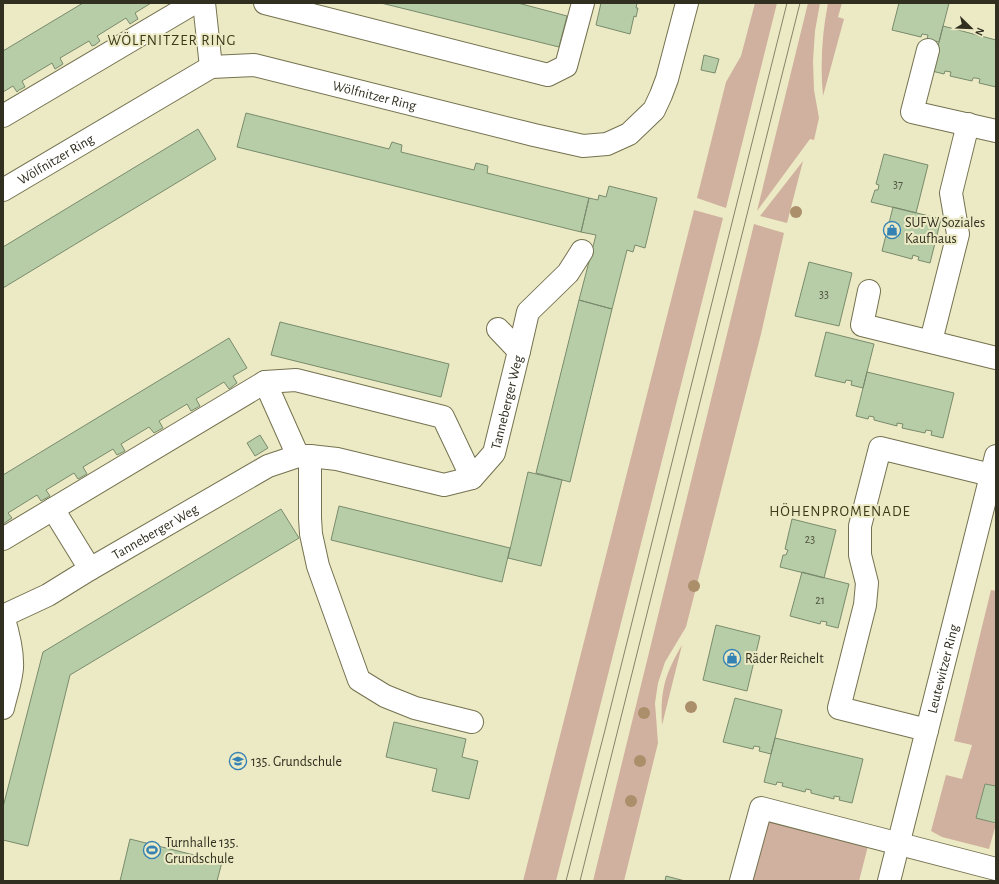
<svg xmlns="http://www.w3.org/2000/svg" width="999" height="884" font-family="'Alegreya Sans',sans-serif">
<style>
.green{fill:#d0b09e}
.building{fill:#b7cda8;stroke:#798b6c}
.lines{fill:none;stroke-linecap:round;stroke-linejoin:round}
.minor-casing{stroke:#747250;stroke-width:24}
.minor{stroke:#fff;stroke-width:22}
.tram{stroke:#848369;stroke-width:1}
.tree{fill:#ab8e6a}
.labels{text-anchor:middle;stroke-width:4;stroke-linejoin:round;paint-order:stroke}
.number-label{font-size:12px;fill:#525642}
.street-label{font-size:14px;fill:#302f20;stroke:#eceac4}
.poi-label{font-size:14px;fill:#302f20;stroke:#eceac4;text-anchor:start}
.neighbourhood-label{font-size:15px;letter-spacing:1px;fill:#3d3b1b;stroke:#eceac4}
</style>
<rect width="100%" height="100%" fill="#eceac4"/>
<path class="green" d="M755,3H777L726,208L697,198L726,82L741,56Z
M808,3H820L815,31L813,61L814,90L819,118L814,140L810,139L757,211Z
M828,3H842L838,17L844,19L823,96C820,65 822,34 828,3Z
M803,161L787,223L760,216Z
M694,210L723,218L556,881H523Z
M754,224L784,233L761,334L686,627L665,662L658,683L655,703L658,743L624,881H593Z
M991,590L996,591V786L985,784L976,817L996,824L989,849L942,837L931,831L946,775L962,779L972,745L954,741Z
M682,645L662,725C660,691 665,674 682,645Z
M764,815L869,842L859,881H747Z"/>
<path class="building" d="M83,3H151L135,13L138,19L133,22L130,24L126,18L97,36L100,41L95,45L92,46L89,41L60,58L63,64L55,69L52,63L22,81L25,87L19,90L17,92L13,86L3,92V51Z
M381,3H518L567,16L559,47Z
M601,3H637L636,8H638L636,17L634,16L630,34L596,25Z
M899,3H949L939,42L927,39L928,35L922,34L921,37L892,30Z
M943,26L996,40V87L979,83L980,79L976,78H973L972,81L950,76L951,72L945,71L944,74L932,71Z
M704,55L719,59L715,73L701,70Z
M246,113L389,149L392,142L402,145L401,152L474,170L476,163L488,166L487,173L589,198L581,232L237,147Z
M198,129L216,159L3,288V247Z
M884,154L928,165L916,213L871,202L875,190H878L879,185L876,184Z
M609,186L657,198L645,248L635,245L633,252L627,250L612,309L579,300L596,235L581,232L589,198L598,200L599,195L606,197Z
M893,207L941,219L930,263L918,260L919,257L913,255L912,259L882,251Z
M809,262L852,273L839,326L795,316Z
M579,300L612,309L570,482L536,473Z
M280,322L449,364L441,397L271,355Z
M826,332L874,344L863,388L851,385L852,381L846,380L845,383L815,376Z
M229,338L247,368L233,376L237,383L229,389L224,382L196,399L200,406L191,411L187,404L159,421L163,428L154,433L149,427L121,444L125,451L117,455L113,449L83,467L87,474L78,479L74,473L46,490L50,496L41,501L37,495L8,513L12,518L3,524V475Z
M867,372L954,393L943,438L931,435L932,431L926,430L925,433L902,428L903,424L897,423V426L874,420V417L869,416L868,419L856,416Z
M260,435L268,448L255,456L247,443Z
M528,472L562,480L541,566L508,558Z
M339,506L510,548L502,582L331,540Z
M281,509L299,538L70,675L28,846L3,840V807L43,652Z
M792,519L836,530L824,578L780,567L783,555H786L788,550L785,549Z
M802,572L849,584L838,628L826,625L827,622L821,621L820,624L790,616Z
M716,625L760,636L747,691L703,680Z
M735,698L782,710L771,754L759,751L760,747L754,746L753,749L723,742Z
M394,722L466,739L462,757L478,761L469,799L432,791L437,769L386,757Z
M775,738L863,759L852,803L839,800L840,797L834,796V799L811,793V790L806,789L805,792L782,786L783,783L777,782L776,785L764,782Z
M985,784L996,786V823L976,818Z
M130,839L222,862L217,881H120Z
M666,876L685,881H665Z"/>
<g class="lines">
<g class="minor-casing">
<g id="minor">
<path d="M204,3L211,67"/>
<path d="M265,3L548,75L566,66L583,3"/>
<path d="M928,50L912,112L996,131"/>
<path d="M3,116L194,3"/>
<path id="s1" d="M3,190L211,67L254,65L534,135L583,146L607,144L629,134L654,110L661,95L667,79L687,3"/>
<path d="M869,291L862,325L996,358"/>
<path d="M931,341L958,234L951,193L968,124"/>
<path d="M519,351L528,312L568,273L582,251"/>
<path d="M265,382L298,456"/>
<path d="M310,456V518L311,534L318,566L359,680L385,696L415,708L472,722"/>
<path d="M53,509L90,569"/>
<path d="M3,539L265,382L296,380L443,417L472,478"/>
<path id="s2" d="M3,616L48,595L90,569L268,466L298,456H310L337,459L444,485L472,478L494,453L519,351L498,329"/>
<path d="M3,616C8,632 13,651 12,668C11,681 6,695 3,708"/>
<path d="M927,730L839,708L865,605L867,583L860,555V526L880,448L991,475"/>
<path d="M741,881L761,808L996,869"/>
<path id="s3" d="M889,881L996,456"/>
</g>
</g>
<use href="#minor" class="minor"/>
<path class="tram" d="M566,881L605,730L787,3
M580,881L800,3"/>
</g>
<g class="tree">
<circle cx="796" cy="212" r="6"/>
<circle cx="694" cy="586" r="6"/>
<circle cx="691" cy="707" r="6"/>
<circle cx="644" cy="713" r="6"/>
<circle cx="640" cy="761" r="6"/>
<circle cx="631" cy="801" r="6"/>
</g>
<defs>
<g id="shop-ring" transform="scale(0.9)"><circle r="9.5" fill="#eceac4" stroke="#3482b4" stroke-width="1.5"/><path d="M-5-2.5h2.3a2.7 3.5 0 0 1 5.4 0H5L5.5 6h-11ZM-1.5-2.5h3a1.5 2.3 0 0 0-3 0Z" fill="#3482b4"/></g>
<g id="school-ring" transform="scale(0.9)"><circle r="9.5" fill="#eceac4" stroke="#3482b4" stroke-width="1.5"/><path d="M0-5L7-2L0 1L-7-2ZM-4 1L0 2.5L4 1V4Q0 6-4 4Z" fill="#3482b4"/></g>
<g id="stadium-ring" transform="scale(0.9)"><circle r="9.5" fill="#eceac4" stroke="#3482b4" stroke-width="1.5"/><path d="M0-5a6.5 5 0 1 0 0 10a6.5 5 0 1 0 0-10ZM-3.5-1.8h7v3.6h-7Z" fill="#3482b4"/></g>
</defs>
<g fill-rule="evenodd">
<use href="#shop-ring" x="892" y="230"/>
<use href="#shop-ring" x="732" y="658"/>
<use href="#school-ring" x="238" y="761"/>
<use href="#stadium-ring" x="152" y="850"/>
</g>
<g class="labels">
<g class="number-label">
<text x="898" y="188">37</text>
<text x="824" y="298">33</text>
<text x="810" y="543">23</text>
<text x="820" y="604">21</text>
</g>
<g class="street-label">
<text dy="5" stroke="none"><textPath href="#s1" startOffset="409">Wölfnitzer Ring</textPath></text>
<text dy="5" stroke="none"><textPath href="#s1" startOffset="61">Wölfnitzer Ring</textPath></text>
<text dy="5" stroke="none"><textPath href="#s2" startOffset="600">Tanneberger Weg</textPath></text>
<text dy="5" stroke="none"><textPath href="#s2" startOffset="174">Tanneberger Weg</textPath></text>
<text dy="5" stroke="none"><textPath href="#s3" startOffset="219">Leutewitzer Ring</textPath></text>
</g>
<g class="poi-label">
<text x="905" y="227">SUFW Soziales<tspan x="905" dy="16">Kaufhaus</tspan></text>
<text x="745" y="663">Räder Reichelt</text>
<text x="251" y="766">135. Grundschule</text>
<text x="165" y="847">Turnhalle 135.<tspan x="165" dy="16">Grundschule</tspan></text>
</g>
<g class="neighbourhood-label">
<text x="172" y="45">WÖLFNITZER RING</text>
<text x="840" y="516">HÖHENPROMENADE</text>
</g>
</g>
<rect width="999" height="884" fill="none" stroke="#302f20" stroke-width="8"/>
<g transform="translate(971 28) rotate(113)" stroke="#eceac4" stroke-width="3" paint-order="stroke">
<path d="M0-3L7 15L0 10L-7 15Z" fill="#302f20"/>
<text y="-6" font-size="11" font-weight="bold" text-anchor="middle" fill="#302f20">N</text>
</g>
</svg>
